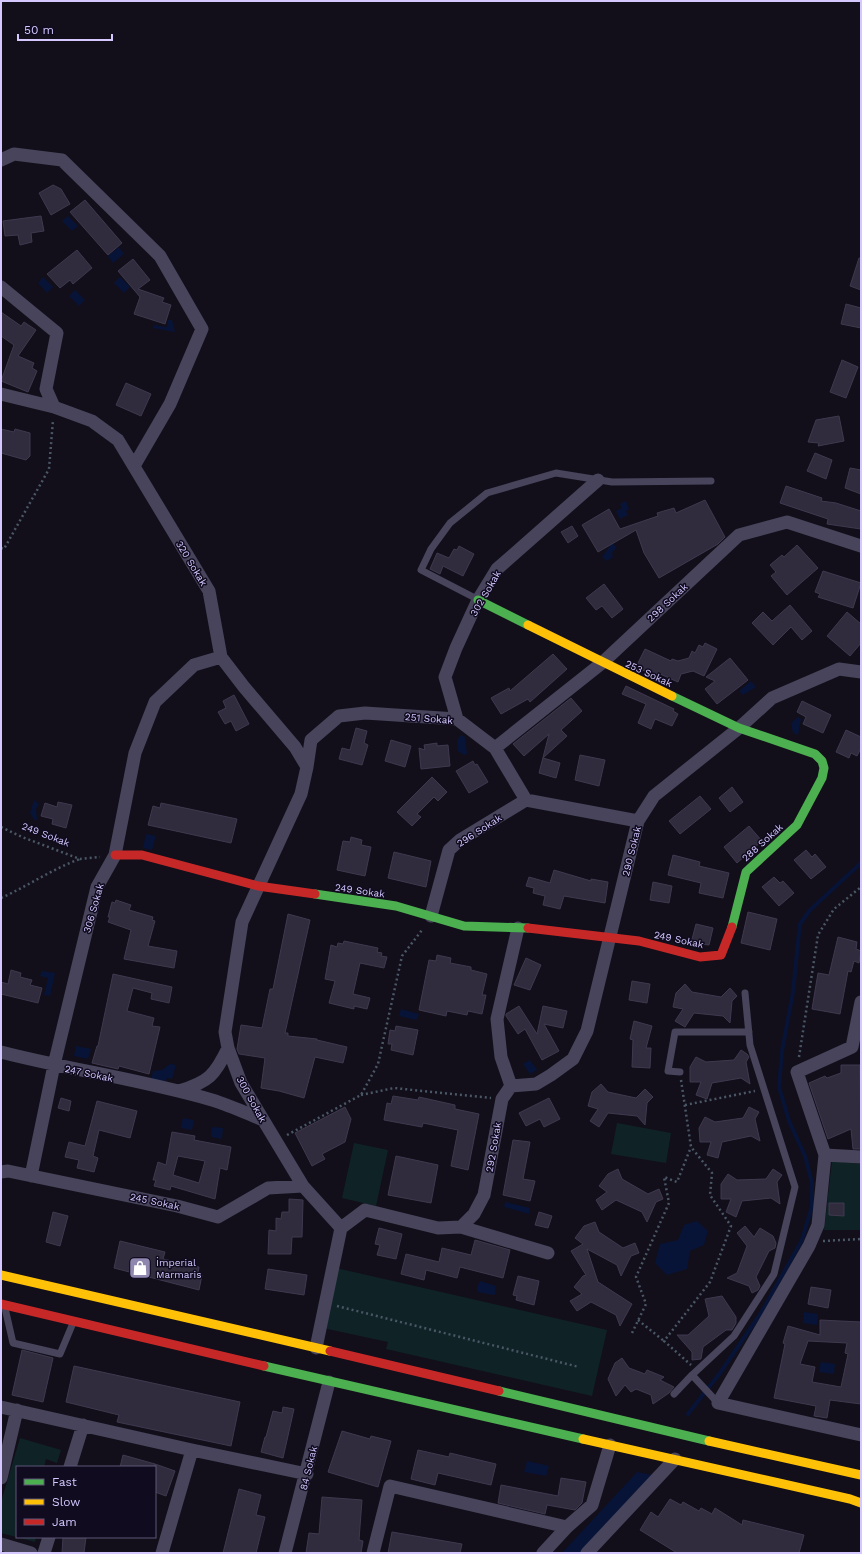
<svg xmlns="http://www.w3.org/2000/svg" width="862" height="1554" font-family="'Work Sans',sans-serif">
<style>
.green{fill:#0f2326}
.water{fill:#081437}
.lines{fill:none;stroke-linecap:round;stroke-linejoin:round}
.stream{stroke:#081437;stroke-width:4}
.building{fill:#302c3d;stroke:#3f394f;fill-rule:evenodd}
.path{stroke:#4a5766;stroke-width:2.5;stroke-dasharray:2 3;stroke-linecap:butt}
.lane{stroke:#47445b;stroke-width:7}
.street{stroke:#47445b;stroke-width:13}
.fast{stroke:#4caf50;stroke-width:9}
.slow{stroke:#ffc107;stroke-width:9}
.jam{stroke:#c62828;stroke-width:9}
.labels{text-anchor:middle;stroke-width:3;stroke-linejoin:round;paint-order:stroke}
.street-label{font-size:10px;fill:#d4c8ff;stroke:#100b1e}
.poi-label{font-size:10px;fill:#d4c8ff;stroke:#100b1e;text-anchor:start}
</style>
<rect width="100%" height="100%" fill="#120f1a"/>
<path class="green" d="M617,1123L671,1133L666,1163L611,1154Z
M354,1143L388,1150L376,1206L342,1198Z
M832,1161L861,1164V1230H824Z
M336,1268L607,1330L592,1396L386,1349L388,1342L323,1328Z
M20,1438L61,1450L57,1463L46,1459L44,1467H17V1537H36L35,1542L1,1533V1502Z"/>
<path class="water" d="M68,216L78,226L72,231L62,221Z
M119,247L124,254L113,263L108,256Z
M43,277L53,287L47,293L38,283Z
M120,277L130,287L124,293L114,283Z
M75,290L85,300L79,306L69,296Z
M168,320H172L175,332L153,328L154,325L167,327Z
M626,501L629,509L626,511L628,515L620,519L616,511L622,508L620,504Z
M610,542L617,547L612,553L613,557L607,561L602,557L610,546Z
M751,681L756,687L743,695L739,691Z
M798,717L801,719L798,735L793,733L791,723Z
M461,735L465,737L467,754L464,755L458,751L457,740Z
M34,800L39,804L36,809L37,820H34L30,813Z
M146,834L156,836L152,850L143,848Z
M42,971L55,973L50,996L44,995L48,978L40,976Z
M401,1009L419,1014L416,1020L399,1016Z
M76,1046L91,1049L88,1059L74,1056Z
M530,1060L537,1070L530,1074L523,1064Z
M170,1064L176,1065L172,1079L167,1078L165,1083L151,1080L153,1071L162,1070Z
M183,1118L194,1120L192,1130L181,1128Z
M212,1127L223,1128L222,1139L211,1137Z
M505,1202L530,1208L529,1214L504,1207Z
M697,1221L708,1231L704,1245L690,1251L687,1269L667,1275L655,1263L660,1244L678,1240L684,1225Z
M480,1281L496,1286L495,1294L493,1295L478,1292L477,1287Z
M804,1312L818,1314L817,1325L803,1323Z
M821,1362L835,1364L834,1374L819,1372Z
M527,1461L549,1466L546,1476L524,1472Z
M637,1472L653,1475L580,1553H562Z"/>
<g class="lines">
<path class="stream" d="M688,1414L720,1373L761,1313L802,1240L812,1206V1183L805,1156L789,1121L779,1087L782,1051L793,992L798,942L800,924L810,910L861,863"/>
</g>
<path class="building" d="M53,185L61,189L70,204L51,215L39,193Z
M85,200L122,243L108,255L70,212Z
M41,216L44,231L31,233L32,242L20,245L18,235L5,236L3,221Z
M77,250L92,268L73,284L70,280L60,288L47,274Z
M859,258H861V290L850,286Z
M133,259L150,280L138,289L164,298L162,302L171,305L165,324L134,314L140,297L118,271Z
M846,304L861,308V328L841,324Z
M1,312L21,326L24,322L36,330L18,356L34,363L32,368L37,371L28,392L1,381L14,345L1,336Z
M842,360L858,367L846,398L830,392Z
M126,383L151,394L141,416L116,405Z
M839,416L844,441L818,446L819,443L808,442L816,420Z
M1,429L14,432L15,429L30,433V456L26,460L1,453Z
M815,453L832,460L826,479L807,471Z
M850,468L861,470V494L845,488Z
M786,486L822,498L821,501L836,503L861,511V529L827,524L828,519L780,503Z
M705,500L725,537L718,544L659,578L644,553L636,530L598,552L582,525L609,509L620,529L658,516L657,513L674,508L676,513Z
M572,526L578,536L568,543L561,532Z
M797,545L818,568L787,595L771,576L776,572L770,565L782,555L784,557Z
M459,546L474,554L463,576L443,566L440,574L430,569L437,553L449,558L454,549L457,550Z
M823,571L861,583L853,608L818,597L820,594L815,592Z
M604,584L623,609L612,618L602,606L596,610L586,598Z
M790,605L812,631L802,640L791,627L773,645L752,623L763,612L772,621Z
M847,612L861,624V643L850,656L827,636Z
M705,643L717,649L704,676L693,671L681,674L678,682L660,674L658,677L636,667L645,649L671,661L672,659L678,661L689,658L692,651L695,653L699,645L703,647Z
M553,654L567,669L530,702L528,699L501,714L491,698L509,688L510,691Z
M730,658L748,680L717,704L705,689L715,681L706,677Z
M626,686L674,709L673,711L678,714L672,726L655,719L651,729L638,723L646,704L622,694Z
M234,695L249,724L236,731L231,721L225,724L218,712L226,708L223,701Z
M571,698L582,711L561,730L567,736L543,758L560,763L556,778L539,773L549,734L524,756L513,744Z
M802,701L831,715L823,733L803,724L806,717L797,712Z
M356,728L367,731L364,743L368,745L362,765L339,759L342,748L350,750Z
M846,730L861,737V748L857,756L851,753L849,758L836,752Z
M391,740L411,746L405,767L385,761Z
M437,743V746L448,745L450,766L421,769L419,748L425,750L424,745Z
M580,755L605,760L599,786L575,780Z
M473,761L475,765L477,764L488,782L469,793L456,771Z
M432,777L447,792L438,801L434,797L417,814L421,817L412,826L397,812Z
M732,787L743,802L730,812L719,798Z
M700,796L711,809L680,834L669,821Z
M58,802L72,805L66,828L52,824L53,819L41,816L45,803L57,807Z
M161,803L237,819L231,843L148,825L153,806L160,808Z
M749,826L762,841L737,863L724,847Z
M351,837L362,840L361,845L371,847L365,876L337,870L343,841L350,842Z
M806,850L812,857L815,854L826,867L811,879L794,860Z
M394,852L431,861L426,887L388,878Z
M673,855L700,862L699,866L729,873L723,898L699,893L701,883L668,875Z
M554,870L591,881V879L608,882L605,903L564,896L560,909L543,905L545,896L533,893L534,888L526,886L529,877L550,883Z
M774,877L780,883L783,881L794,893L779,906L762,887Z
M653,882L672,886L669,903L650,900Z
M116,900L131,905L129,910L153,917L152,920L155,921L148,946L177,951L174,968L124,959L131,930L108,922L110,917H108L112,902L115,903Z
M748,912L777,919L770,950L741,943Z
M288,914L310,920L285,1033H288V1036L317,1039V1040L347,1047L343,1063L315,1057L304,1098L279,1091L261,1088L265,1058L239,1054L237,1049L241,1025L262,1028L270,989H273Z
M696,924L713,928L709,945L691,943Z
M838,937L857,942L856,949L861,951L859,963L854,961L851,972L848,971L840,1014L812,1009L818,973L829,975Z
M344,941L378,948L377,952L382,953L381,956L387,957L384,968L360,963L353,994L370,998L367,1009L354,1006V1009L329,1003L335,981L325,979L331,945L337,947L338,943L343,944Z
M437,955L451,958L450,963L471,967V970L487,974L482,995H486L482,1014L468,1011L467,1015L447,1011L446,1016L419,1010L429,960L436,961Z
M526,958L541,965L530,990L514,985Z
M11,970L21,973L20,977L32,980L30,985L42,988L38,1003L1,994V982L8,984Z
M113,974L172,987L169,1003L151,999L152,993L133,988L127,1011L154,1018L152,1026L160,1027L149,1074L119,1066L118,1069L92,1063L97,1046H98Z
M632,981L650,984L647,1003L629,1000Z
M685,984L692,992L721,997L730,988L737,996L732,1001L730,1023L723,1016L694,1013L685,1027L675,1021L683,1009L673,1007L676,993Z
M519,1006L537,1034L543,1006L567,1011L563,1028L544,1024L559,1051L542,1060L525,1029L518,1034L506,1016V1014Z
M634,1021L652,1026L646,1048H651L650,1068L632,1067L633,1040L630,1039Z
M396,1026L418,1030L413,1055L391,1050L392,1044H388L390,1030L395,1031Z
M741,1050L747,1054L749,1057L746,1062L750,1084L741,1078L712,1083L707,1099L696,1095L701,1082H690V1067L696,1057L706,1062L734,1060Z
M841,1065H860L861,1149H853L851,1129L828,1139L809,1083L825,1076L827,1078L841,1073Z
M601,1084L608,1092L636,1098L645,1089L653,1097L647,1103L645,1125L637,1116L608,1113L599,1127L590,1121L598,1109L588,1106L592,1092Z
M393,1096L418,1100L419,1097L455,1105V1109L479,1114L468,1170L451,1166L458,1130L423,1123L422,1127L384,1120L387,1103L391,1104Z
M61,1098L71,1101L69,1111L58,1108Z
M549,1098L560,1119L544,1127L540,1119L526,1126L519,1113Z
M97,1101L137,1111L130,1138L99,1130L93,1156L98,1158L94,1172L77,1168L79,1160L65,1157L69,1142L85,1146Z
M345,1107L351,1119L345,1142L322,1154L325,1159L312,1166L295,1133Z
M749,1107L759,1112L755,1119L760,1141L751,1136L722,1142L718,1158L707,1155L711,1142H700L699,1128L705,1117L715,1122L743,1118Z
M172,1132L195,1136L194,1140L231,1147L227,1170L220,1168L215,1199L171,1186L170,1190L154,1186L156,1180H153L158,1162L166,1165ZM178,1156L205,1161L199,1183L173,1175Z
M513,1140L530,1142L523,1179L535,1181L530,1201L503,1195Z
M396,1156L438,1165L431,1203L388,1195Z
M618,1169L622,1179L648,1194L659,1189L663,1199L656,1202L647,1222L642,1212L616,1200L602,1210L596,1200L607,1192L599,1186L608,1174Z
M773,1169L782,1175L777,1182L780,1204L771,1198L742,1201L736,1217L726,1212L731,1199H721V1184L728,1174L737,1180L766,1179Z
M289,1199L303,1200L302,1237H292L291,1254H268L269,1230L276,1231V1218L281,1219L282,1212H289Z
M829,1203H844V1216L829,1215Z
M53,1212L68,1216L60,1246L46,1242Z
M539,1212L552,1216L548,1228L535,1225Z
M595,1222L599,1232L623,1248L635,1243L639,1253L631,1256L621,1276L617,1265L587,1249L598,1282L632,1304L620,1326L616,1315L591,1302L577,1311L570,1301L582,1294L574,1287L583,1276L586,1275L571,1251L583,1244L575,1238L584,1226Z
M745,1226L754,1237L760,1228L773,1236L776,1243L775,1248L769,1251L756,1277L760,1286L758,1290L752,1293L749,1286L727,1278L737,1273L747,1246L737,1233Z
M379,1228L402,1234L396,1259L377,1255L380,1245L375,1244Z
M475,1240L510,1250L503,1278L460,1267L457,1278L426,1270L424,1280L401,1274L406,1254L439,1262L442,1248L471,1255Z
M120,1241L165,1252L163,1259L199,1267L198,1274L202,1275L199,1290L114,1268Z
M268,1269L307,1275L304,1295L265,1289Z
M518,1276L539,1281L534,1305L516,1300L517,1296L513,1295Z
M811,1287L831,1290L828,1308L808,1304Z
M722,1296L736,1317V1323L732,1330H726L703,1347L701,1359L692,1360V1352L677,1335H688L709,1316L705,1299Z
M820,1320L861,1322V1404L830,1400L827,1418L814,1416L816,1406L774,1398L785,1344L783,1343L788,1326L820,1335ZM808,1341L847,1343L845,1353L848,1354L841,1387L812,1382L815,1367L800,1364Z
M22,1350L53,1358L43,1402L12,1395Z
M622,1358L629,1368L645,1374L647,1370L664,1377L660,1380L674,1387L669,1393L653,1404L651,1395L636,1389L631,1392L625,1385L616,1396L608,1379L615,1363Z
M74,1366L240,1402L231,1446L117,1422L119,1415L66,1402Z
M283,1407L294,1409L283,1458L261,1452L265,1437H266L273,1411L282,1413Z
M342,1431L370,1439L371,1436L391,1441L378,1487L328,1472Z
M418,1450L449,1457L450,1453L496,1464L491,1485L438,1473L435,1485L411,1479Z
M123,1455L155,1464L154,1467H120Z
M155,1464L175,1471L166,1496L155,1492Z
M561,1478L586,1482L582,1503L575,1510L547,1505L545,1514L498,1503L501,1485L558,1496Z
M239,1489L261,1495L256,1515L265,1517L256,1553H223Z
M322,1497L362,1500L359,1540L363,1541L361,1553H306L309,1533L319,1534Z
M670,1499L681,1505L683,1502L699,1511L701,1508L712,1514L715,1508L742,1525L743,1520L804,1535L799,1553H677L640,1530L651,1512L658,1517Z
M392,1532L462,1544L460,1553H388Z
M63,1537H86L84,1553H62Z"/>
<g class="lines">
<path class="path" d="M1,548L4,549L49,469L53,420
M1,827L22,837L80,859L100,857
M1,898C28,886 52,869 80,859
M799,1057L818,935L834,909L861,887
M681,1080L691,1147L712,1173L710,1195L731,1226L710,1282L664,1341L691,1365
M361,1095L394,1088L491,1098
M685,1105L755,1091
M287,1135L361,1095L378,1064L402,956L422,930
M823,1241L861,1239
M337,1306L579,1367
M638,1320L664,1341
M632,1333L646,1304L636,1277L669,1203L664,1177L677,1182L691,1147"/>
<path class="lane" d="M477,599L421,570L431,549L450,523L487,493L556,473L612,482L711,481
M680,1072L668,1071L675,1032H749
M5,1308L13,1343L60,1354L73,1323
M674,1394L692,1375
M718,1403L692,1375L734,1336L774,1274L795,1187L750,1045L745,993"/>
<path class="street" d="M1,160L14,154L62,160L160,256L202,329L170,404L134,466
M1,287L57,333L46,389L54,407
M1,394L54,407L92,421L118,440L209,591L221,657L244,687L295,747L307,767
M457,719L445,677L456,648L478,600L497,569L598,480
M495,748L602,663L739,535L787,522L861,546
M431,916L449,850L460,840L526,800
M861,1002L852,1047L797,1072L825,1155L818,1225L809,1246L718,1403L861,1435
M1,1052C71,1070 143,1080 212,1100C229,1105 246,1113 263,1120
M511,1086L501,1057L497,1019L518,928
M179,1091C209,1082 215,1075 228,1048
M825,1155L861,1157
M1,1172L8,1171L177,1206L218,1217L268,1188L303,1186
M31,1176L54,1065L97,887L115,855L135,753L155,702L194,665L221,657
M461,1227L474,1214L484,1195L502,1099L511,1086L536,1084L551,1075L573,1059L587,1031L638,821L654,796L739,728L772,698L839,669L861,672
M341,1228L365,1210L438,1228L461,1227L548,1253
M316,1348L341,1228L303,1186L241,1083L228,1048L225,1032L242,922L301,794L307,767L311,740L339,716L365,713L457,719L495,748L526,800L638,821
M1,1407L192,1450L307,1474
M70,1467L83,1425
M1,1478L17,1410
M1,1544L31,1553
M44,1553L49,1537
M162,1553L192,1450
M285,1553L329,1382
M373,1553L390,1486L567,1527
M543,1553L567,1527L592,1505L610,1445
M587,1553L675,1459"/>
<path class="fast" d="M478,600L528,625
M672,696L739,728L815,754L822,761L824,768L822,778L797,825L746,872L732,927
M315,894L396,906L464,926L528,928
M264,1366L583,1439
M499,1391L709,1441"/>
<path class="slow" d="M528,625L672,696
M1,1275L330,1351
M583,1439L850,1499L861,1503
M709,1441L861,1475"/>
<path class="jam" d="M115,855H142L258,886L315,894
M528,928L639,941L700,957L721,955L732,927
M1,1304L264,1366
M330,1351L499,1391"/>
</g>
<defs>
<g id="shop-square" transform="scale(1.15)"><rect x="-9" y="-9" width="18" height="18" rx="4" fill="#9087af" stroke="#100b1e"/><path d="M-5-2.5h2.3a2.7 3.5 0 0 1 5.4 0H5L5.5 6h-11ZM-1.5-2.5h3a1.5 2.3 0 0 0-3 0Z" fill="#fff"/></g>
</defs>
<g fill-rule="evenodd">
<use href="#shop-square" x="140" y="1268"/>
</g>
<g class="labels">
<g class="street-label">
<text transform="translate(192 563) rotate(59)" y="4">320 Sokak</text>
<text transform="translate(485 593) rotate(-60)" y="4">302 Sokak</text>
<text transform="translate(667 602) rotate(-43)" y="4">298 Sokak</text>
<text transform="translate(649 673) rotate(25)" y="4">253 Sokak</text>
<text transform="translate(429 718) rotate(5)" y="4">251 Sokak</text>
<text transform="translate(479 830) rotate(-33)" y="4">296 Sokak</text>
<text transform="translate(46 834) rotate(21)" y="4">249 Sokak</text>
<text transform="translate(762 842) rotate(-42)" y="4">288 Sokak</text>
<text transform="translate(631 851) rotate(-76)" y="4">290 Sokak</text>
<text transform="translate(360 890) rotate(8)" y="4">249 Sokak</text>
<text transform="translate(93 908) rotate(-74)" y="4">306 Sokak</text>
<text transform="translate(679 939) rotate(12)" y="4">249 Sokak</text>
<text transform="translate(89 1073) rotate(12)" y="4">247 Sokak</text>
<text transform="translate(252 1099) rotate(61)" y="4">300 Sokak</text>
<text transform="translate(493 1147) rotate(-80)" y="4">292 Sokak</text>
<text transform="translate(155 1201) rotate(12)" y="4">245 Sokak</text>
<text transform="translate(308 1468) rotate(-76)" y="4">84 Sokak</text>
</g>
<g class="poi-label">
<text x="156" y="1266">İmperial<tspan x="156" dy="12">Marmaris</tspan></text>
</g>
</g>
<rect width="862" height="1554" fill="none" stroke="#d4c8ff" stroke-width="4"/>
<rect x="16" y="1466" width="140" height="72" fill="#100b1e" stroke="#5e5778"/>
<rect x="24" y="1479" width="20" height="6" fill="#4caf50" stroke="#5e5778"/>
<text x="52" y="1486" font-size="12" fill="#d4c8ff">Fast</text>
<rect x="24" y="1499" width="20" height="6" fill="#ffc107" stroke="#5e5778"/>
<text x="52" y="1506" font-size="12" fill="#d4c8ff">Slow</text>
<rect x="24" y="1519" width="20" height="6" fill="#c62828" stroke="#5e5778"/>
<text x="52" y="1526" font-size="12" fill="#d4c8ff">Jam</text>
<path d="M18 34v6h94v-6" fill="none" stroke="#d4c8ff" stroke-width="2"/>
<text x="24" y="34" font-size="12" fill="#d4c8ff" stroke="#100b1e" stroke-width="3" paint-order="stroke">50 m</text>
</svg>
